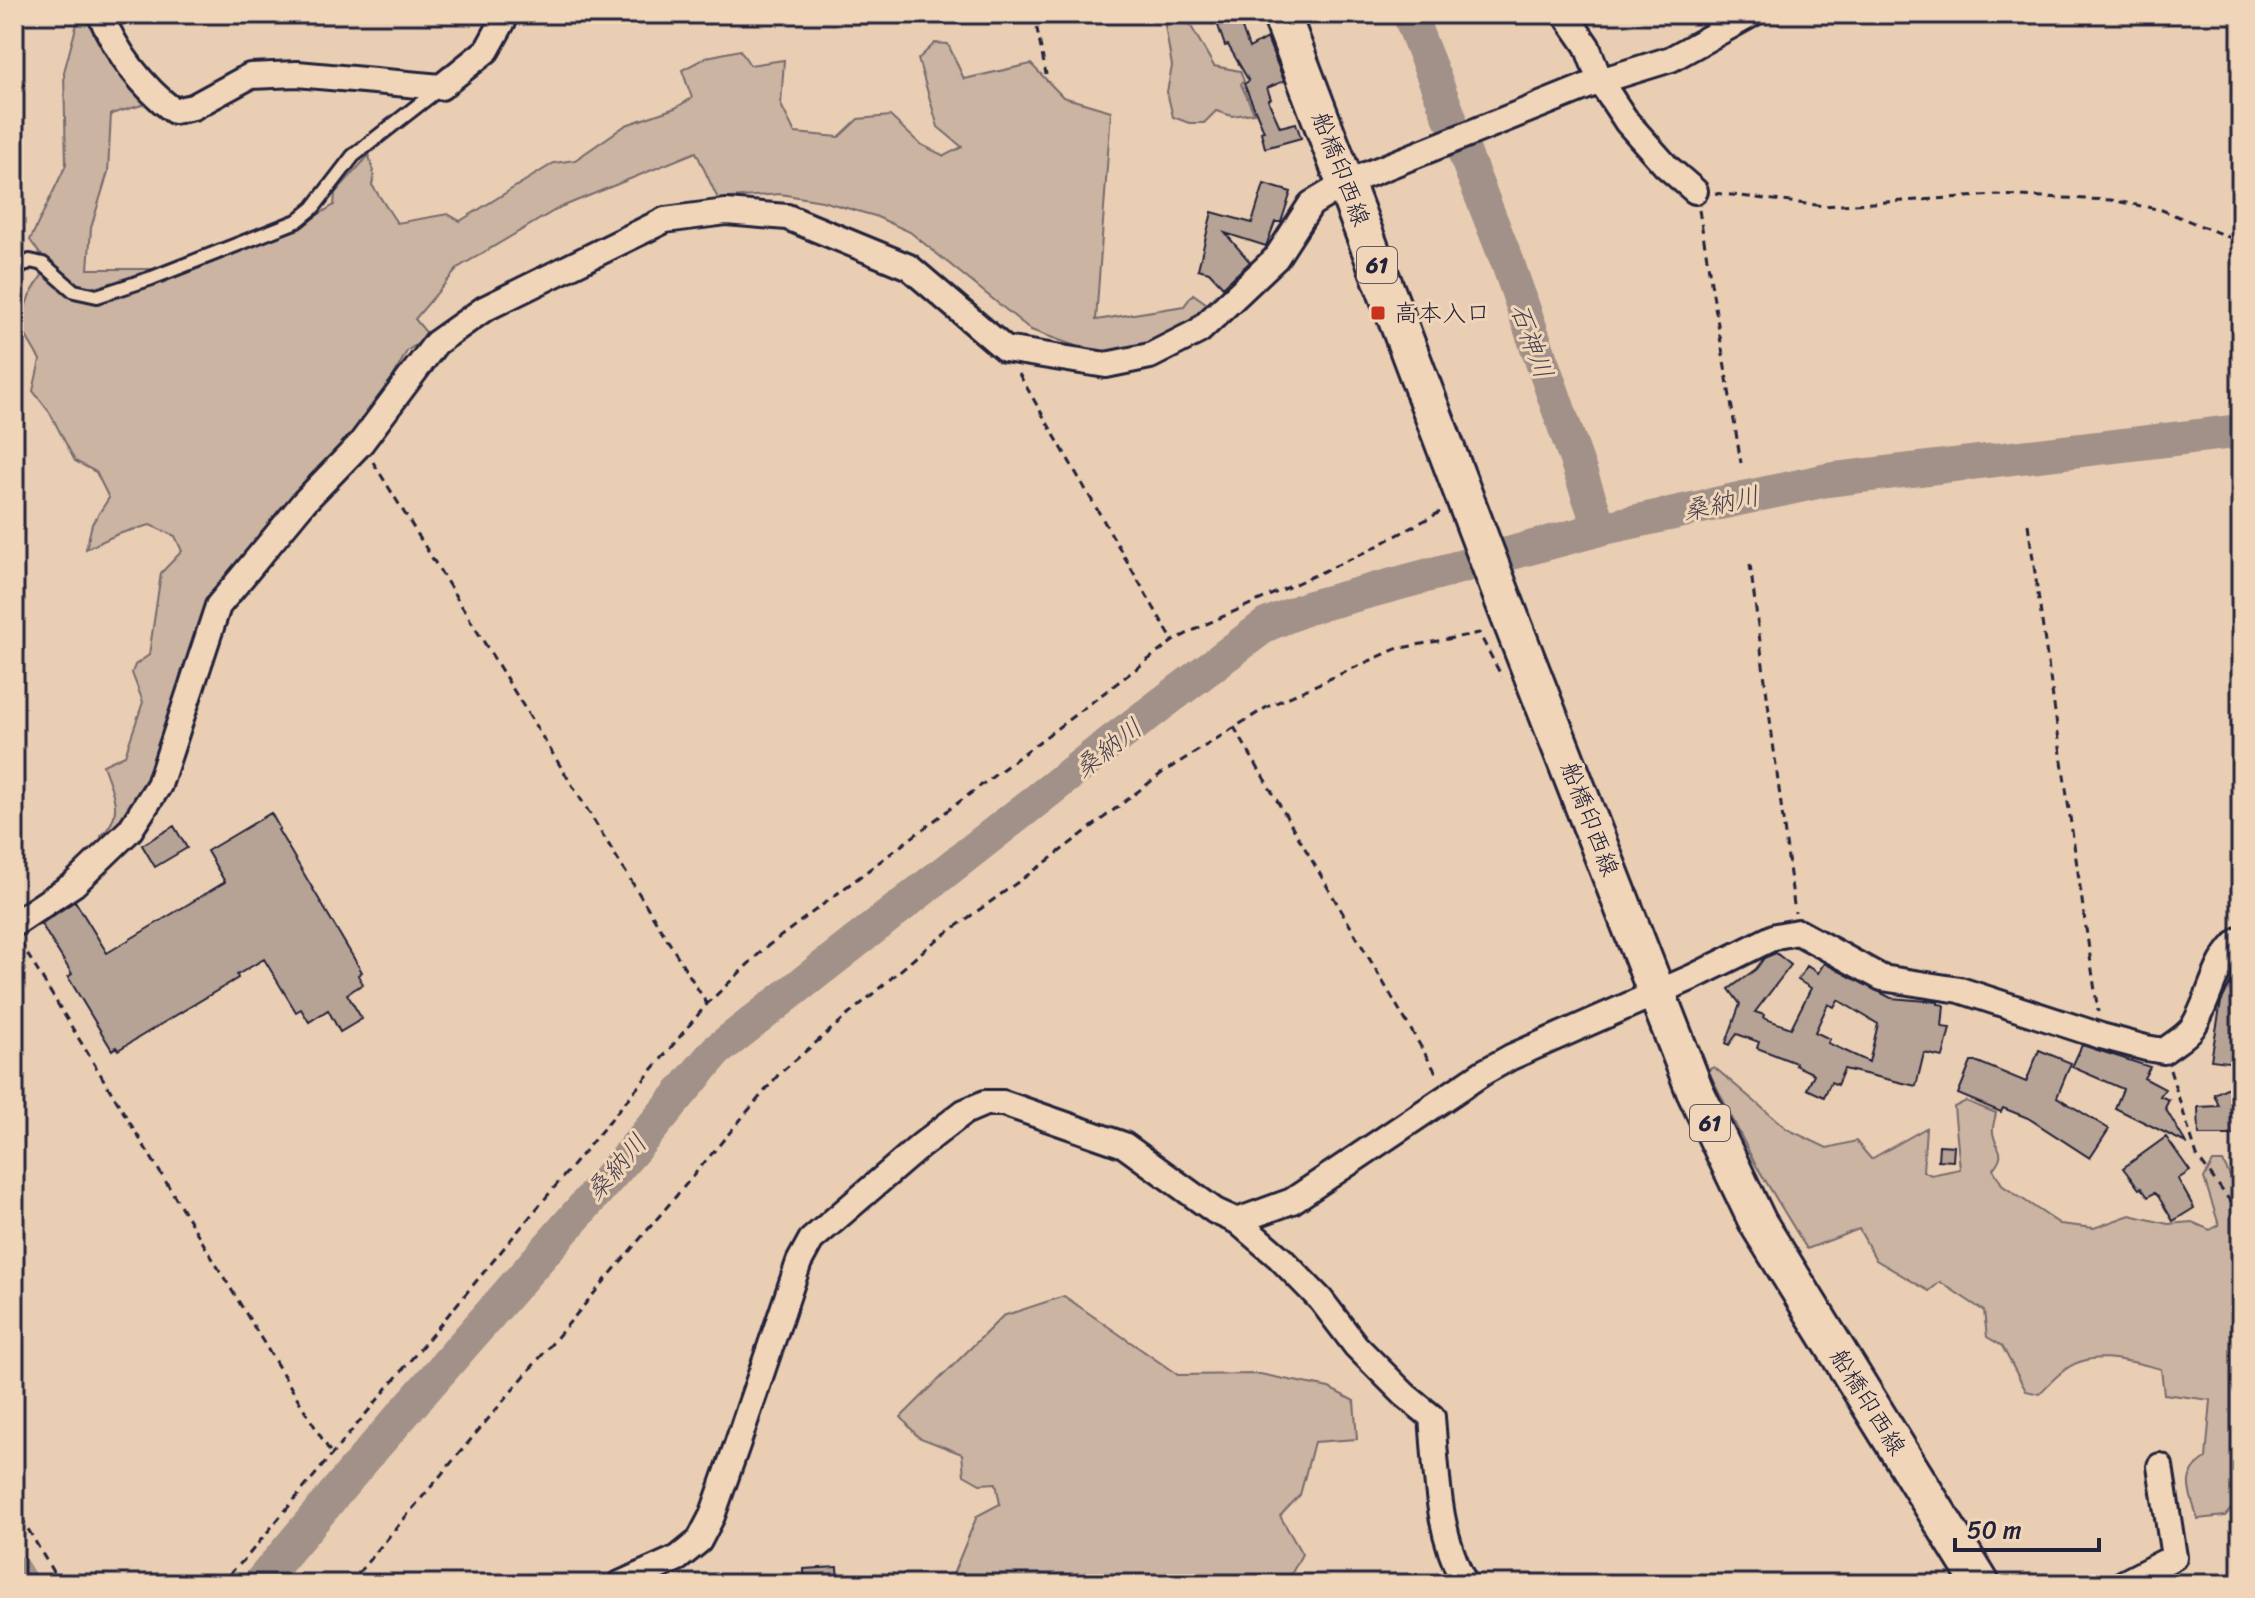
<svg xmlns="http://www.w3.org/2000/svg" width="2255" height="1598" font-family="Sriracha,'Klee One',sans-serif">
<style>
.green{fill:#cbb4a1;stroke:#766b6e;stroke-width:2}
.lines{fill:none;stroke-linecap:round;stroke-linejoin:round}
.river{stroke:#a29188;stroke-width:34}
.building{fill:#b7a395;stroke:#22223b;stroke-width:2;fill-rule:evenodd}
.service-casing{stroke:#22223b;stroke-width:18}
.minor-casing{stroke:#22223b;stroke-width:30}
.primary-casing{stroke:#22223b;stroke-width:42}
.path{stroke:#22223b;stroke-width:3;stroke-dasharray:8 6;stroke-linecap:butt}
.service{stroke:#f1d5b8;stroke-width:12}
.minor{stroke:#f1d5b8;stroke-width:24}
.primary{stroke:#f1d5b8;stroke-width:36}
.poi-dot{fill:#c8321e;stroke:#f1d5b8;stroke-width:3}
.labels{text-anchor:middle;stroke-width:6;stroke-linejoin:round;paint-order:stroke}
.shield{fill:#f1d5b8;stroke:#605860;stroke-width:2}
.shield-label{font-size:22px;font-weight:bold;fill:#22223b}
.street-label{font-size:24px;fill:#22223b;stroke:#f1d5b8}
.poi-label{font-size:24px;fill:#22223b;stroke:#f1d5b8;text-anchor:start}
.water-label{font-size:26px;font-style:italic;fill:#484352;stroke:#f1d5b8}
</style>
<rect width="100%" height="100%" fill="#e9ceb3"/>
<filter id="ink" filterUnits="userSpaceOnUse"><feTurbulence type="fractalNoise" baseFrequency=".0125" numOctaves="2"/><feDisplacementMap in="SourceGraphic" scale="16" xChannelSelector="R" yChannelSelector="G"/><feConvolveMatrix kernelMatrix="1 2 1 2 8 2 1 2 1" color-interpolation-filters="sRGB"/></filter>
<g filter="url(#ink)">
<path class="green" d="M1163,14H1184L1214,66L1240,71L1244,81L1241,84L1254,113L1232,116L1216,111L1204,123H1189L1173,117L1167,92L1172,66Z
M106,15L150,80L146,104L111,114L108,172L91,228L88,269H184L316,216L334,205L335,193L369,155L374,176L372,185L397,223L448,214L460,221L554,163L575,160L626,125L675,108L692,98L682,70L707,57L740,50L750,65L784,60L781,105L795,133L839,137L858,119L890,116L920,144L944,156L962,147L938,127L918,59L935,43L948,44L964,79L1031,64L1063,97L1111,111L1096,320L1184,306L1193,294L1210,306L1202,316L1161,342L1126,350L1103,351L1081,348L1031,330L910,232L875,216L822,201L780,194L718,199L696,152L559,208L459,267L415,319L429,336L407,351L376,409L213,599L190,651L169,731L122,830L105,843L101,836C126,813 112,792 103,765L125,755L143,702L132,673L135,665L149,655L161,573L182,551L175,536L150,525L118,534L86,549L92,524L109,498L96,472L75,461L50,413L33,391L40,360L19,324L29,297L48,265L30,240L66,165L64,72L79,16Z
M1714,1067L1787,1129L1827,1148L1856,1141L1871,1159L1926,1128L1923,1171L1931,1175L1960,1169L1954,1107L1966,1101L1996,1113C1995,1119 1992,1127 1993,1133C1996,1151 2008,1150 1993,1169L2003,1186L2060,1224L2094,1228L2130,1215L2168,1224L2192,1222L2210,1230L2219,1225L2204,1178L2213,1162H2223L2232,1180H2241V1432L2235,1438L2241,1462V1498L2225,1516L2198,1519C2190,1494 2179,1475 2206,1458L2211,1400L2164,1394L2161,1369C2129,1361 2090,1348 2062,1372C2054,1378 2046,1387 2039,1394L2026,1391L2002,1346L1987,1337L1984,1311L1940,1282L1929,1291L1876,1260L1859,1229L1807,1249L1754,1162L1708,1070Z
M1064,1296L1178,1375L1260,1374L1329,1388L1354,1401L1357,1439L1314,1442L1300,1495L1280,1516L1302,1554L1286,1584H949L977,1516L1000,1504L996,1483L980,1484L964,1475L962,1454L918,1437L901,1417L1003,1316Z"/>
<g class="lines">
<path class="river" d="M1409,14L1450,118
M1464,152L1507,261L1600,529
M14,1572L21,1584
M259,1584L369,1453L634,1149L716,1051L1102,749L1266,625L1307,608L1600,529L1827,480L2241,431"/>
</g>
<path class="building" d="M1214,14H1237L1249,48L1267,38L1284,81L1267,88L1271,99L1268,100L1280,127L1296,123L1301,138L1265,148L1261,132L1264,131L1244,84L1249,81L1228,45L1225,46Z
M1264,184L1291,192L1281,222H1275L1266,246L1225,233L1250,262L1223,287L1209,272L1198,269L1212,212L1252,223Z
M271,813L280,829L278,830L362,972L358,975L363,984L347,994L362,1019L340,1032L328,1010L309,1022L301,1009L296,1012L264,959L237,975L238,978L118,1050L116,1047L112,1050L68,977L72,974L41,924L75,901L107,953L225,882L207,851Z
M174,826L187,848L155,867L142,845Z
M1776,953L1791,965L1755,1012L1764,1015L1763,1018L1791,1028L1811,988L1798,980L1807,966L1818,973L1824,963L1891,998L1938,1002V1004L1944,1005L1942,1027L1950,1028L1943,1057L1924,1053L1916,1086L1844,1069L1837,1085L1831,1082L1824,1097L1807,1089L1814,1074L1795,1065L1796,1063L1757,1048L1759,1042L1737,1034L1729,1045L1726,1043L1740,1004L1729,989L1756,969L1764,958ZM1838,1000L1878,1024L1869,1062L1828,1043L1830,1039L1815,1032L1828,1004L1834,1007Z
M2241,961V1035L2236,1063L2211,1060L2221,1002Z
M2082,1045L2150,1067L2144,1078L2165,1089L2160,1096L2169,1100L2165,1108L2186,1143L2115,1108L2123,1089L2072,1067Z
M2039,1050L2071,1063L2057,1097L2109,1129L2090,1158L2028,1118L2003,1108L2001,1112L1958,1094L1971,1062H1978L2026,1082Z
M2233,1085L2241,1103V1135H2199L2198,1107L2219,1106L2214,1094Z
M2166,1137L2190,1171L2178,1179L2194,1208L2173,1221L2158,1196L2154,1193L2148,1197L2141,1188L2139,1189L2123,1168Z
M1939,1145L1954,1146L1953,1161L1938,1160Z
M837,1567L838,1584H805L804,1569Z"/>
<g class="lines">
<g class="service-casing">
<path id="service" d="M14,271L30,261L43,264L74,291L97,296L152,278L297,221L313,208L353,156L439,89"/>
</g>
<g class="minor-casing">
<path id="minor" d="M100,14C117,53 140,85 174,111L193,107L250,76L297,74L441,87L487,50L507,14
M1565,14L1587,46L1600,81L1627,122L1666,166L1695,191
M14,924L74,884L130,830L159,785L218,606L304,502L361,443L436,343L484,309L665,220L726,212L787,217L909,267L1005,349L1106,365L1150,356L1199,331L1276,258L1311,204L1346,183L1600,81L1671,59L1752,14
M1237,1221L1280,1258L1321,1300L1356,1346L1405,1395L1432,1417C1437,1475 1437,1532 1465,1584
M620,1584L678,1558L699,1541L712,1516L737,1445L799,1262L811,1240L919,1147L964,1112L985,1103H1003L1124,1145L1215,1211L1237,1221L1292,1201L1484,1072L1511,1057L1693,977L1776,936L1798,932L1882,978L1960,990L2101,1036L2146,1048L2164,1051C2173,1044 2187,1036 2193,1027C2211,999 2214,960 2241,939
M2122,1584L2174,1557L2160,1466"/>
</g>
<g class="primary-casing">
<path id="primary" d="M1281,14L1513,625L1695,1091L1758,1223L1981,1584"/>
</g>
<path class="path" d="M1034,14L1046,74
M1715,193L1824,206L1997,195L2111,200L2162,210L2241,242
M1699,210L1741,463
M1019,374L1173,641
M373,462L707,1004
M2028,524L2098,1012
M1750,564L1795,913
M1234,727L1438,1076
M20,942L332,1455
M2170,1070L2197,1156L2241,1216
M14,1505L60,1584
M219,1584L245,1559L707,1004L765,948L1173,641L1204,625L1366,552L1440,512
M349,1584L779,1074L930,945L1046,862L1162,773L1267,707L1396,649L1479,633L1502,677"/>
<use href="#service" class="service"/>
<use href="#minor" class="minor"/>
<use href="#primary" class="primary"/>
</g>
</g>
<rect class="poi-dot" x="1370" y="305" width="16" height="16" rx="4"/>
<g class="labels">
<g class="shield">
<rect x="1357" y="247" width="40" height="36" rx="6"/>
<rect x="1690" y="1105" width="40" height="36" rx="6"/>
</g>
<g class="shield-label">
<text x="1377" y="273">61</text>
<text x="1710" y="1131">61</text>
</g>
<g class="street-label">
<text transform="translate(1341 169) rotate(69)" y="8">船橋印西線</text>
<text transform="translate(1590 819) rotate(69)" y="8">船橋印西線</text>
<text transform="translate(1868 1402) rotate(58)" y="8">船橋印西線</text>
</g>
<g class="poi-label">
<text x="1394" y="321">高本入口</text>
</g>
<g class="water-label">
<text transform="translate(1532 341) rotate(70)" y="9">石神川</text>
<text transform="translate(1721 503) rotate(-12)" y="9">桑納川</text>
<text transform="translate(1108 748) rotate(-38)" y="9">桑納川</text>
<text transform="translate(616 1167) rotate(-49)" y="9">桑納川</text>
</g>
</g>
<rect width="2255" height="1598" fill="none" stroke="#f1d5b8" stroke-width="48"/>
<rect x="24" y="24" width="2207" height="1550" fill="none" stroke="#22223b" stroke-width="3" filter="url(#ink)"/>
<path d="M1955 1538v12h144v-12" fill="none" stroke="#22223b" stroke-width="4"/>
<text x="1967" y="1538" font-size="24" fill="#22223b" stroke="#f1d5b8" stroke-width="6" paint-order="stroke">50 m</text>
</svg>
